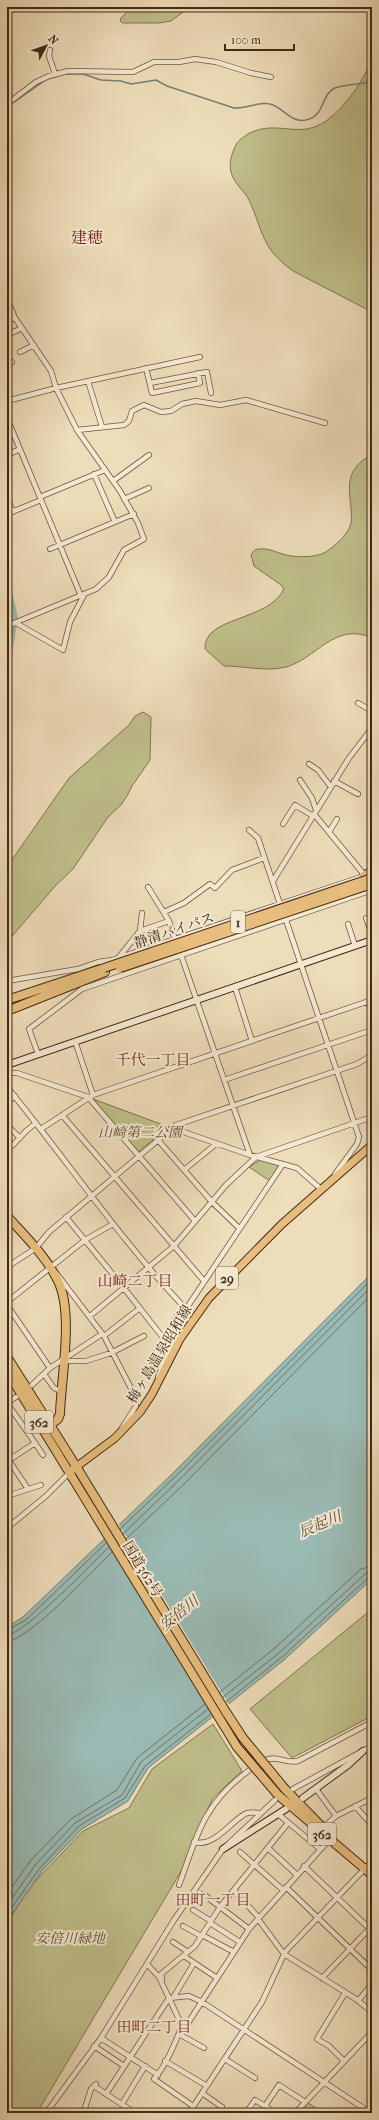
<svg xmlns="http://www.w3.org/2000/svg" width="379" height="2120" font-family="'IM FELL French Canon','Noto Serif JP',serif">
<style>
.green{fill:#bfbf8b;stroke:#817450}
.water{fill:#9abbb5;stroke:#778075}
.pier{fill:#eeddba}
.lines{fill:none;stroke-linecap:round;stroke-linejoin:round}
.shore{stroke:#6e7264;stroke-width:1}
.stream{stroke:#778075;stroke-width:1.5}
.river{stroke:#9abbb5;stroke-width:8}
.street-casing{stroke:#6e553e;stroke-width:6}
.secondary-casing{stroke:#432814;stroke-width:8}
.primary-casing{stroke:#432814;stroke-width:9}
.highway-casing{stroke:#432814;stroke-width:10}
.street{stroke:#f4e9d2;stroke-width:4.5}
.secondary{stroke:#f4e9d2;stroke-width:6}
.primary{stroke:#e7be7d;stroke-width:7}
.highway{stroke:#e7be7d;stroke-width:8}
.highway-bridge-casing{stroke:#432814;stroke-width:10;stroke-linecap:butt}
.highway-bridge{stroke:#e7be7d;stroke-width:8}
.labels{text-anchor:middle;stroke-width:4;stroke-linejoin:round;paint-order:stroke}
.shield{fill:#f4e9d2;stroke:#78624d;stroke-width:1}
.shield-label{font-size:13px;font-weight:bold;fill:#432814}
.street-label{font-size:14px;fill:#432814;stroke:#f4e9d2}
.park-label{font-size:14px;font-style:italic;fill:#624e32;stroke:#f4e9d2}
.neighbourhood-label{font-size:15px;fill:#7a1f14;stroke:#f4e9d2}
.water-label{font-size:15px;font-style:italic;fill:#594d3c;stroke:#f4e9d2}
.quarter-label{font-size:16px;fill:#7a1f14;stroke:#f4e9d2}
</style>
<rect width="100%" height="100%" fill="#eeddba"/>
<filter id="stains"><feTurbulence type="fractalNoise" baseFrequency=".005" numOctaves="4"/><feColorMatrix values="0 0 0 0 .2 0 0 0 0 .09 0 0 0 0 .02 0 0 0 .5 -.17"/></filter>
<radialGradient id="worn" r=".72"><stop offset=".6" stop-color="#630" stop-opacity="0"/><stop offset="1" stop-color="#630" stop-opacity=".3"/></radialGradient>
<path class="green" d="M132,7H190L171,21L159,23H123L120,21L121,18Z
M372,59V312L293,271C261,248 264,233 249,200C244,190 234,184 231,172C229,165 231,156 234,149C237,141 242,138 248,134C274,120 294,136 317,126C340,116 363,82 372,59Z
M372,454V638C335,621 316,659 286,667C266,672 244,666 224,666L205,649C203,616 268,622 284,589L281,585L254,566L251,555C253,551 255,549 260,549C269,548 278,553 286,555C298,558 321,558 330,549C338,543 349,533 351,523C352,519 351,513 351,508C348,481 347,469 372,454Z
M143,712L151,717L150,760L132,786L127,796L121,805L108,817L73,869L56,885L7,942V867L69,778L129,725L135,716Z
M93,1099L169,1127L138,1152Z
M260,1160L278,1164L279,1166L270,1181L249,1167Z
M367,1613H372V1716L292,1758L250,1709Z
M213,1724L242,1771L213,1798L193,1840L183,1868L37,2113H7V1924L28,1889L83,1831L129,1808L152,1769Z
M308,2103L324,2113H298Z"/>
<path class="water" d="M372,1273V1579L284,1660L148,1768L128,1801L82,1829L43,1870L7,1921V1627L23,1617L173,1473Z"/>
<path class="pier" d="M118,1523L230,1706L215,1718L103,1537Z"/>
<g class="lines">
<path class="shore" d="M120,1529L176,1476L372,1279
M123,1534L180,1479L372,1286
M126,1539L184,1484L372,1294
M7,1630L26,1620L106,1543
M7,1635C25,1634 92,1563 109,1547
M7,1641C28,1641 94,1570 112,1552
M220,1692L275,1648L361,1569L372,1566
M223,1697L279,1653L365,1574L372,1572
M226,1702L282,1657L368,1578L372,1577
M7,1894L31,1860L71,1819L117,1790L137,1758L205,1704
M7,1905L36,1864L75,1823L122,1795L141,1762L208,1709
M7,1914L40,1868L79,1826L125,1798L145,1766L211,1714"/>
<path class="stream" d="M64,74H83L101,80L121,81L131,84L156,80L167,86L234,108C246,109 263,100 273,105C285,110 292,123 306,120C326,115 320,97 333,89C339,85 362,84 372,82
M7,107L47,79L58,76"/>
<path class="river" d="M7,587L14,618L7,660"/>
<g class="street-casing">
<path id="street" d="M50,50L49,56L55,74
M7,104L36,82L49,76L68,71L133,72L154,62H179L195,59L216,62L251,73L271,77
M7,299L15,318L51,371L56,388L77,430L120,491L138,523L144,539L124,550L109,577L96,589L7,626
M7,321L15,318
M7,335L22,328
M20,352L34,345
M7,364L12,362
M146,368L152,393L200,383L198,373
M88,381L102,427
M150,383L207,372L211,393
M7,401L56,388L200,357
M7,418L81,596
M77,430L124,425L129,421L132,411L144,405L161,412L171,411L182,404L196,401L220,405L246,400L325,423
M7,455L20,449
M94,474L115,522
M113,481L149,455
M7,497L13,512
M40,497L105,470
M124,499L149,488
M7,514L41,500
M50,549L134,514
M16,623L63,650L70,622L84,595
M7,643L11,625
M358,703L372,711
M309,764L318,770L331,787
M300,780L312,798L316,810
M334,781L358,794
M314,814L366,877
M283,824L295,805L313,816
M249,830L258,838L282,910
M329,832L337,819
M273,881L349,758L372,728
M148,887L169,921L175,940
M164,912L184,903L210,884L215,888L232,870L264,858
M285,917L359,1137L357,1144L335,1174
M366,918L372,935
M348,924L355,946
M140,931L169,921
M180,952L250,1155
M119,957L140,931L142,913
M7,981L78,969L98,962L112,960L364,876
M235,987L252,1041
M368,1002L372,1013
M75,1041L93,1095
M38,1054L29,1029L82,989L372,890
M7,1073H17L88,1097L195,1221
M224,1080L372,1030
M7,1087C67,1160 120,1240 186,1309
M7,1102L15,1096
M62,1115L204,1281
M172,1128L250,1155L297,1168L322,1190
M41,1129L93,1095L372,1000
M7,1130L10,1128L20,1138
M158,1140L212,1202L238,1227
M7,1141L12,1146L26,1131L36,1123
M184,1170L216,1144
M66,1217L124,1288L164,1339
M7,1267L36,1248L49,1232L176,1125L357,1064L372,1055
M57,1274L104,1336L136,1398V1406L122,1428
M7,1302L85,1240L113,1224
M7,1305L50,1368
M90,1316L174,1246L226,1185L256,1157L372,1117
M104,1336L140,1308
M63,1361H86L111,1353L144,1336
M149,1365L183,1306
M44,1374L54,1388L61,1391
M158,1377L186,1309L283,1164
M32,1385L50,1368L102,1334
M7,1403L35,1443L9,1460
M7,1403L16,1397
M35,1443L43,1455
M8,1459L28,1489
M7,1496L41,1485
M7,1528L46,1496L69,1473
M293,1789L372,1746
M316,1789L336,1816
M355,1806L372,1825
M278,1814L320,1849
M323,1828L336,1816L372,1798
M194,1842C214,1848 230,1822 245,1814C249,1811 256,1813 260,1813
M268,1848L297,1875
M240,1852L283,1890
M304,1866L372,1931
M179,1885C196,1839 202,1807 243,1775C250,1770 257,1763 265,1760C277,1755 287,1764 298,1761L372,1722
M286,1887L372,1970
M234,1890L259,1918
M203,1894L249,1929
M193,1910L211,1921
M258,1919L284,1954L356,1999L372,2012
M210,1923L240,1942
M183,1926L201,1936
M202,1935L234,1952
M173,1942L188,1952
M184,1956L217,1978
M147,1964L159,1977L169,1998L189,1996L202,2002L371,2113
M322,1978L372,1926
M162,1980L161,1974L195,1946L220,1907L288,1823
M173,1998L194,1963
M358,2001L372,1984
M182,2026H186L249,1929L329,1840
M179,2034L204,2048
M101,2038L158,2075
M94,2046L124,2066
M225,2059L255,2078
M165,2061L207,2086
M344,2061L329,2046L317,2039L345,1993
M94,2086L135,2113
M202,2093L222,2107L219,2113
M106,2094L169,1998L182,2026C174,2045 167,2064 154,2079L193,2106
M122,2104L145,2066
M265,2106L279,2085L305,2102
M248,2110L255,2100L276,2113
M46,2113L101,2038L174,1920L223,1849L275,1800
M91,2113L84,2111L91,2089L96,2084
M189,2113L262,2002L285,1952L372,1861
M295,2113L372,2032"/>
</g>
<g class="secondary-casing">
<path id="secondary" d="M7,1065L372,940
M303,1798L348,1765L363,1751
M223,1849L286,1809"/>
</g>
<g class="primary-casing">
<path id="primary" d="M72,1470L115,1438L140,1412L152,1394L180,1339L209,1298L282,1224L372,1145"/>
</g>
<g class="highway-casing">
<path id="highway" d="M364,876L372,871
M7,1000L101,969
M7,1011L105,972
M7,1216C25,1236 46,1256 58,1281C74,1313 61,1378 60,1414L58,1419L50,1425
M7,1357L79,1471
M7,1371L72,1477
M285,1789L325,1830
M278,1795L372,1875"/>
</g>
<use href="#street" class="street"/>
<use href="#secondary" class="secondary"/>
<use href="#primary" class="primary"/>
<use href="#highway" class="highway"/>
<g class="highway-bridge-casing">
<path id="highway-bridge" d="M104,968L372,878
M120,968L372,884
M79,1471L226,1712L243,1738L285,1789
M72,1477L237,1747L278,1795"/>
</g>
<use href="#highway-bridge" class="highway-bridge"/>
</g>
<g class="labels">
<g class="shield">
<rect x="231" y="911" width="14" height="22" rx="3"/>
<rect x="216" y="1267" width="22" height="22" rx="3"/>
<rect x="25" y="1411" width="28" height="22" rx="3"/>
<rect x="308" y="1823" width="28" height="22" rx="3"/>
</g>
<g class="shield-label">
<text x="238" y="927">1</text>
<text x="227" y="1283">29</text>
<text x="39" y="1427">362</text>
<text x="322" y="1839">362</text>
</g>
<g class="street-label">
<text transform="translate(174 930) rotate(-19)" y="5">静清バイパス</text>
<text transform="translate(159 1354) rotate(-59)" y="5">梅ヶ島温泉昭和線</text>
<text transform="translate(143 1569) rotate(59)" y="5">国道362号</text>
</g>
<g class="park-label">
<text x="140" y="1137">山崎第二公園</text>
<text x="70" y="1943">安倍川緑地</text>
</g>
<g class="neighbourhood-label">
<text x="153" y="1065">千代一丁目</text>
<text x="135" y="1286">山崎二丁目</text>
<text x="213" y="1905">田町一丁目</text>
<text x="154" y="2032">田町二丁目</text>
</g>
<g class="water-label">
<text transform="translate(320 1524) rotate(-23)" y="5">辰起川</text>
<text transform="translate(179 1613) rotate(-39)" y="5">安倍川</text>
</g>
<g class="quarter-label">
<text x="87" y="243">建穂</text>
</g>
</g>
<rect width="379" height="2120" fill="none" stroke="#eeddba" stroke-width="24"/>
<rect x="8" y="8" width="363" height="2104" fill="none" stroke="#432814" stroke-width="2"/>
<rect x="12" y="12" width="355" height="2096" fill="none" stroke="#432814"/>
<g transform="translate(46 46) rotate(49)" stroke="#f4e9d2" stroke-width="3" paint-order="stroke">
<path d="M0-3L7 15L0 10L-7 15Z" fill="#432814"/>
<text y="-6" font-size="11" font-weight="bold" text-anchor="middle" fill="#432814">N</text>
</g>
<path d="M225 44v6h69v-6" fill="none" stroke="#432814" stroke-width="2"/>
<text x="231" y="44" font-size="12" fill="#432814" stroke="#f4e9d2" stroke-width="3" paint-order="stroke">100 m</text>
<rect width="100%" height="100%" filter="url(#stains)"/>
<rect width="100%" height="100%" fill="url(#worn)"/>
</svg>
